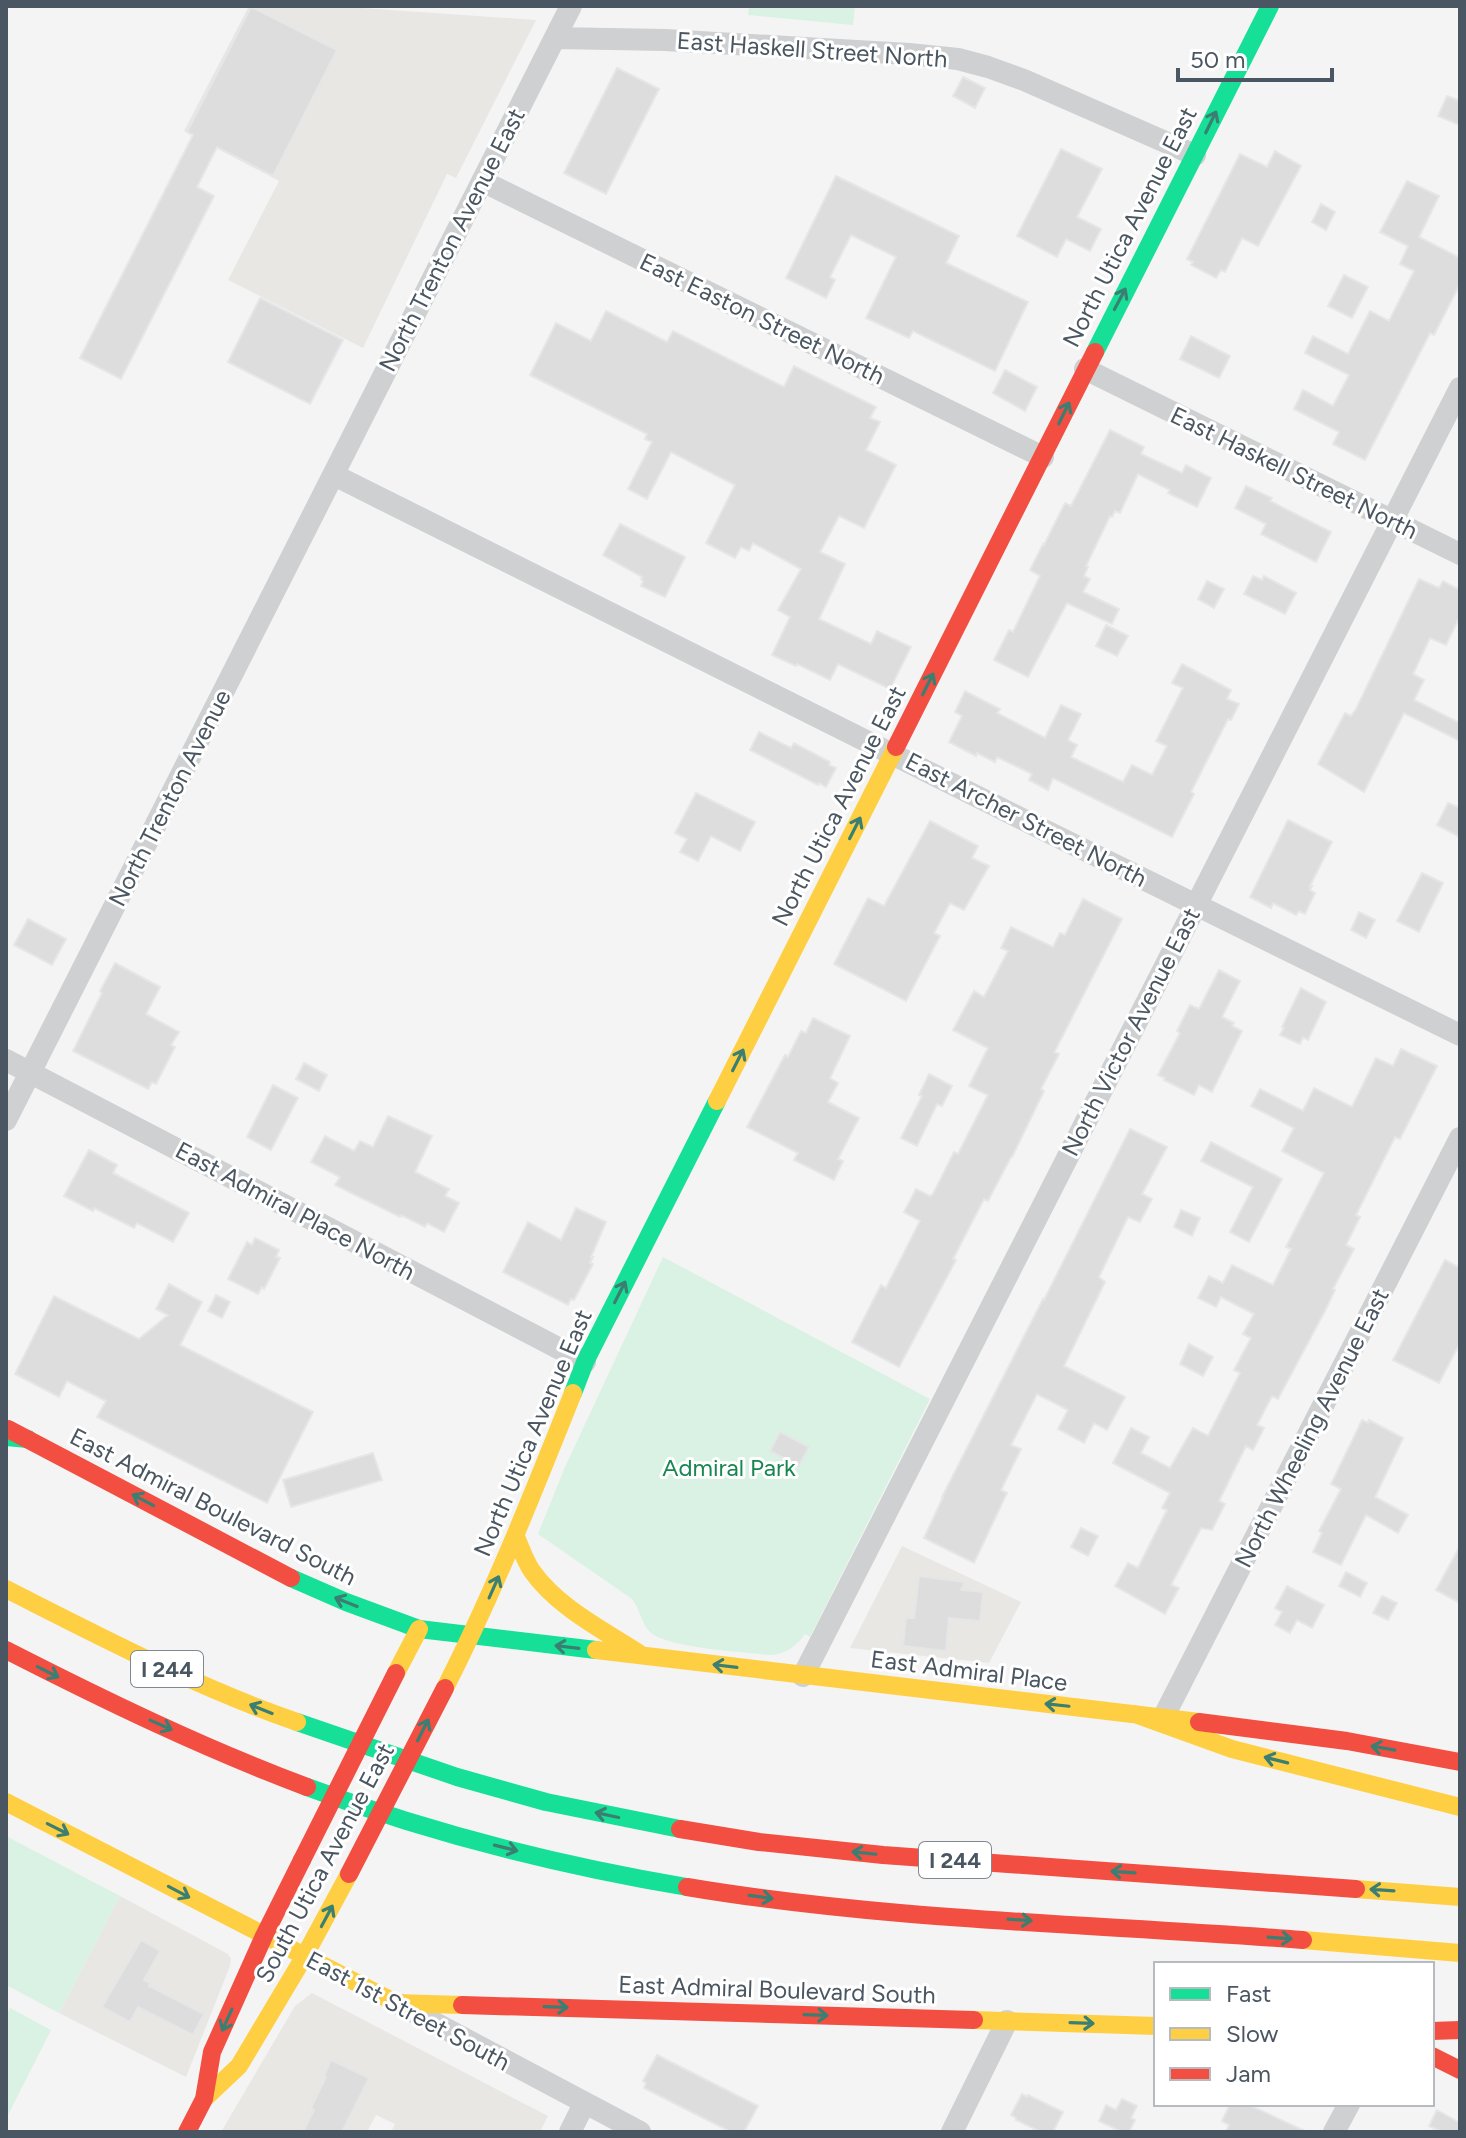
<svg xmlns="http://www.w3.org/2000/svg" width="1466" height="2138" font-family="Figtree,sans-serif">
<style>
.commercial{fill:#e8e7e3}
.green{fill:#d9f2e3}
.building{fill:#ddddde;stroke:#e5e6e7;stroke-width:2}
.lines{fill:none;stroke-linecap:round;stroke-linejoin:round}
.street{stroke:#ced0d2;stroke-width:22}
.fast{stroke:#16e098;stroke-width:18}
.slow{stroke:#ffcf43;stroke-width:18}
.jam{stroke:#f24e42;stroke-width:18}
.jam-bridge{stroke:#f24e42;stroke-width:18}
.oneway{stroke:#3a7f72}
.labels{text-anchor:middle;stroke-width:6;stroke-linejoin:round;paint-order:stroke}
.shield{fill:#fff;stroke:#808990;stroke-width:2}
.shield-label{font-size:22px;font-weight:bold;fill:#4a5661}
.street-label{font-size:24px;fill:#4a5661;stroke:#fff}
.park-label{font-size:24px;fill:#17864f;stroke:#fff}
</style>
<rect width="100%" height="100%" fill="#f4f4f4"/>
<path class="commercial" d="M249,6H333L536,20L456,178L447,174L363,348L228,280L279,181L184,131Z
M902,1546L1021,1602L989,1663L850,1648Z
M120,1896L228,1954L231,1959L230,1966L186,2077L59,2013Z
M312,1993L548,2116L540,2132H391L395,2124L376,2115L367,2132H221L295,2006Z"/>
<path class="green" d="M749,6H855L853,25L748,15Z
M663,1257L930,1399L810,1637L805,1634C796,1647 784,1655 769,1655C744,1652 667,1648 650,1632C641,1623 640,1609 632,1599L538,1534L565,1467Z
M6,1836L120,1896L59,2013L6,1985Z
M10,2008L51,2030L6,2119V2015Z"/>
<path class="building" d="M251,7L337,50L273,176L217,147L197,187L214,196L121,379L80,358L193,135L187,132Z
M617,68L659,89L606,194L564,173Z
M963,77L985,88L975,108L953,96Z
M1447,96L1460,101V125L1438,116Z
M1061,149L1102,169L1077,217L1101,229L1090,251L1066,239L1057,257L1017,236Z
M1275,151L1301,166L1258,246L1242,238L1225,272L1221,270L1216,278L1191,265L1193,262L1187,259L1240,154L1267,167Z
M836,176L959,236L946,263L1028,302L995,371L913,331L909,338L866,318L896,257L851,235L830,277L835,280L826,298L786,278Z
M1407,181L1439,196L1419,237L1460,258V284L1434,335L1430,333L1365,460L1333,444L1339,432L1294,409L1303,390L1333,406L1349,375L1305,353L1313,336L1348,354L1370,311L1389,321L1414,271L1400,264L1408,246L1380,232Z
M1321,204L1335,212L1326,230L1312,222Z
M1344,275L1368,287L1352,318L1328,306Z
M260,298L343,340L310,404L228,362Z
M606,311L667,342L673,331L784,387L794,366L876,407L870,418L880,422L866,450L896,465L864,528L839,516L820,552L845,564L819,619L871,644L877,631L911,647L890,689L838,664L830,680L797,664L796,666L772,655L790,617L778,610L801,569L753,543L749,551L741,547L735,558L706,543L735,485L671,452L647,499L628,489L652,442L645,439L647,434L530,375L556,323L591,341Z
M1191,336L1230,356L1219,378L1180,359Z
M1005,370L1037,387L1025,411L993,393Z
M1110,430L1144,447L1141,454L1182,473L1186,465L1211,478L1197,507L1168,493L1170,490L1138,474L1120,513L1115,511L1112,517L1110,516L1086,566L1088,567L1084,576L1090,579L1083,592L1119,609L1112,624L1067,603L1028,677L994,660L1009,630L1013,632L1040,576L1030,570L1043,544L1044,545L1065,503L1071,506Z
M1246,486L1272,498L1270,501L1331,532L1316,562L1261,534L1266,524L1235,508Z
M620,524L685,557L665,597L641,586L643,581L641,579L642,577L603,555Z
M1253,576L1262,580L1264,576L1296,593L1285,614L1244,594Z
M1419,579L1439,588L1443,581L1460,590V616L1446,645L1430,638L1413,674L1424,680L1414,700L1460,723V741L1404,713L1364,792L1318,764L1345,713L1351,716L1356,709Z
M1207,581L1224,589L1214,608L1198,599Z
M1106,625L1128,636L1117,656L1096,646Z
M1182,664L1231,690L1227,699L1239,704L1231,720L1228,719L1191,792L1194,794L1172,837L1053,778L1048,790L1029,780L1032,774L997,757L995,762L977,753L976,756L949,742L962,716L955,712L965,691L1000,709L997,713L1045,738L1061,705L1081,714L1068,740L1077,745L1071,757L1123,782L1132,765L1152,775L1167,746L1156,741L1183,688L1172,683Z
M759,732L791,748L794,743L830,762L829,765L836,768L826,787L819,783L818,785L750,750Z
M696,793L755,822L740,851L711,836L698,861L680,852L687,839L675,833Z
M1448,803L1460,808V837L1437,825Z
M1288,820L1332,842L1310,886H1312L1310,890L1315,893L1305,914L1299,911L1296,915L1273,903L1271,908L1250,897Z
M930,821L978,846L972,858L989,866L964,910L950,903L934,933L940,936L906,1001L834,964L868,898L884,906Z
M1422,873L1443,883L1419,932L1397,921Z
M1083,899L1122,919L1056,1049L1054,1052L1059,1054L1041,1089L1044,1091L1012,1157H1011L988,1201L984,1199L953,1259L956,1260L899,1367L852,1342L881,1285L886,1288L920,1221L904,1212L916,1189L930,1196L933,1194L954,1152L958,1154L988,1095L969,1086L988,1048L953,1030L974,991L984,997L1008,951L1001,948L1011,927L1053,947L1060,933L1065,935Z
M1359,912L1375,920L1366,938L1351,930Z
M28,919L66,939L52,965L14,945Z
M115,963L160,987L146,1014L179,1032L171,1045L175,1047L156,1084L152,1082L148,1089L73,1051L102,993L100,991Z
M1219,970L1240,981L1222,1017L1234,1023L1232,1026L1242,1031L1212,1092L1199,1085L1194,1095L1164,1080L1165,1078L1158,1075L1180,1033L1177,1031L1190,1005L1199,1009Z
M1301,988L1326,1002L1308,1040L1303,1037L1300,1044L1280,1035L1284,1028L1282,1027Z
M813,1018L850,1036L830,1078L838,1083L828,1102L859,1118L838,1159L843,1161L834,1180L794,1160L798,1153L747,1127L785,1055L788,1057L801,1031L806,1033Z
M1401,1049L1437,1066L1400,1139L1395,1137L1356,1215L1360,1217L1346,1245L1354,1249L1333,1289L1335,1290L1325,1311L1278,1399L1272,1396L1257,1425L1264,1428L1253,1450L1246,1446L1220,1499L1219,1501L1225,1504L1212,1530L1201,1528L1171,1585L1179,1588L1165,1614L1115,1586L1128,1563L1138,1568L1167,1510L1162,1508L1170,1493L1113,1463L1131,1428L1149,1437L1141,1453L1170,1468L1193,1428L1208,1436L1240,1373L1234,1370L1251,1338L1243,1334L1254,1314L1221,1297L1216,1307L1198,1298L1209,1276L1223,1283L1232,1265L1273,1285L1291,1249L1286,1247L1324,1173L1282,1151L1294,1128L1251,1106L1260,1089L1303,1111L1314,1088L1352,1107L1376,1058L1393,1066Z
M304,1063L327,1075L319,1091L296,1079Z
M929,1074L952,1086L942,1106L937,1104L917,1146L901,1138L922,1096L919,1095Z
M273,1085L298,1098L271,1150L247,1137Z
M388,1116L432,1136L415,1172L449,1189L445,1196L459,1203L444,1232L427,1223L425,1227L401,1215L400,1217L335,1185L340,1177L311,1162L325,1136L354,1151L360,1141L373,1147Z
M1130,1129L1167,1147L1142,1194L1152,1199L1140,1222L1128,1217L1099,1277L1105,1282L1064,1366L1125,1397L1107,1430L1094,1423L1084,1443L1058,1429L1068,1410L1037,1394L1011,1445L1021,1449L1001,1490L1007,1493L974,1563L924,1538L943,1497H942L1043,1299L1044,1300Z
M1211,1142L1282,1179L1249,1242L1230,1232L1253,1187L1201,1161Z
M89,1150L117,1165L113,1173L189,1213L173,1242L137,1223L134,1228L94,1208L93,1211L64,1196Z
M576,1208L606,1222L591,1257H593L590,1263L593,1264L574,1300L571,1299L568,1305L503,1272L528,1222L561,1240Z
M1181,1210L1200,1218L1192,1236L1174,1227Z
M255,1238L279,1250L276,1257L280,1258L264,1289L262,1287L258,1294L228,1279L247,1242L252,1245Z
M1445,1260L1460,1268V1343L1439,1383L1393,1360Z
M169,1284L202,1302L180,1345L313,1412L267,1503L97,1417L106,1401L67,1381L59,1397L15,1374L54,1296L139,1339L168,1315L156,1309Z
M216,1295L230,1302L222,1318L208,1311Z
M1189,1344L1213,1357L1203,1376L1180,1364Z
M1362,1420L1368,1423L1369,1420L1403,1438L1375,1497L1408,1515L1398,1533L1366,1515L1341,1565L1313,1552L1322,1533L1319,1531L1341,1489L1331,1484Z
M780,1432L809,1447L799,1466L770,1451Z
M373,1453L382,1480L291,1507L283,1480Z
M1081,1528L1098,1536L1088,1556L1071,1547Z
M1460,1546V1603L1436,1590Z
M1346,1572L1367,1583L1360,1597L1339,1586Z
M919,1576L965,1582L961,1590L983,1592L980,1621L949,1618L946,1651L903,1646L906,1618H914Z
M1287,1586L1324,1605L1312,1628L1297,1620L1290,1633L1275,1625L1282,1612L1275,1608Z
M1382,1596L1397,1603L1388,1620L1373,1613Z
M141,1940L160,1951L144,1980L150,1983L149,1986L204,2014L193,2035L138,2007L130,2022L102,2007Z
M657,2055L758,2106L744,2132H731L644,2088L646,2083L643,2081Z
M331,2060L369,2078L342,2132H303L314,2110L311,2108L326,2077L324,2076Z
M1022,2094L1027,2097L1028,2095L1063,2112L1053,2132H1041L1016,2120V2118L1011,2115Z
M1122,2099L1137,2106L1131,2118L1135,2120L1129,2132H1122L1099,2121L1106,2105L1116,2110Z
M1230,2104H1247L1307,2132H1226L1229,2125L1222,2121Z
M1437,2110L1460,2123V2132H1442L1429,2126Z"/>
<g class="lines">
<path class="street" d="M555,38L665,40L909,54L958,59L988,67L1024,80L1195,155
M482,181L1043,457
M1085,369L1460,554
M334,475L1046,831L1460,1035
M6,1060L585,1362
M6,1120L571,6
M803,1676L1460,388
M1163,1718L1460,1138
M401,2005L640,2132
M570,2132L584,2104
M952,2132L1007,2021
M1334,2132L1349,2104"/>
<path class="fast" d="M1095,352L1270,6
M573,1393L585,1362L717,1101
M6,1437L28,1439
M291,1578L346,1602L419,1629L596,1650
M297,1722L457,1777L546,1802L680,1829
M307,1787C430,1833 557,1865 687,1887"/>
<path class="slow" d="M717,1101L896,747
M516,1537C521,1548 525,1561 532,1571C557,1607 603,1630 640,1654
M6,1589C101,1637 196,1687 297,1722
M596,1650L1199,1722
M396,1673L419,1629
M445,1688C494,1592 533,1493 573,1393
M1135,1714L1232,1749L1460,1807
M6,1802L396,2003L462,2005
M1356,1889L1460,1897
M1303,1940L1460,1953
M974,2020L1156,2026
M204,2099L239,2066L304,1957L349,1874"/>
<path class="jam" d="M896,747L1095,352
M8,1429L291,1578
M6,1650C104,1700 203,1748 307,1787
M1199,1722L1347,1741L1460,1762
M680,1829L759,1842L883,1855L1356,1889
M687,1887C890,1921 1098,1924 1303,1940
M462,2005L974,2020
M1432,2031L1460,2030
M1432,2056L1460,2070
M187,2132L204,2099L212,2052L264,1936L302,1860"/>
<path class="jam-bridge" d="M302,1860L396,1673
M349,1874L445,1688"/>
</g>
<defs><path id="oneway-shaft" d="M-6 0H5M1.5-3L5.5 0L1.5 3" fill="none" stroke-width="1.6" stroke-linecap="round" stroke-linejoin="round" transform="scale(2)"/></defs>
<g class="oneway">
<use href="#oneway-shaft" transform="translate(1211 122) rotate(-64)"/>
<use href="#oneway-shaft" transform="translate(1120 299) rotate(-62)"/>
<use href="#oneway-shaft" transform="translate(1064 413) rotate(-64)"/>
<use href="#oneway-shaft" transform="translate(928 684) rotate(-63)"/>
<use href="#oneway-shaft" transform="translate(855 828) rotate(-63)"/>
<use href="#oneway-shaft" transform="translate(738 1060) rotate(-63)"/>
<use href="#oneway-shaft" transform="translate(620 1292) rotate(-63)"/>
<use href="#oneway-shaft" transform="translate(143 1500) rotate(-152)"/>
<use href="#oneway-shaft" transform="translate(494 1587) rotate(-66)"/>
<use href="#oneway-shaft" transform="translate(346 1602) rotate(-158)"/>
<use href="#oneway-shaft" transform="translate(567 1647) rotate(-173)"/>
<use href="#oneway-shaft" transform="translate(725 1666) rotate(-173)"/>
<use href="#oneway-shaft" transform="translate(48 1672) rotate(27)"/>
<use href="#oneway-shaft" transform="translate(1057 1705) rotate(-174)"/>
<use href="#oneway-shaft" transform="translate(261 1709) rotate(-158)"/>
<use href="#oneway-shaft" transform="translate(161 1725) rotate(24)"/>
<use href="#oneway-shaft" transform="translate(423 1730) rotate(-63)"/>
<use href="#oneway-shaft" transform="translate(1383 1748) rotate(-170)"/>
<use href="#oneway-shaft" transform="translate(1276 1760) rotate(-166)"/>
<use href="#oneway-shaft" transform="translate(607 1815) rotate(-168)"/>
<use href="#oneway-shaft" transform="translate(58 1829) rotate(27)"/>
<use href="#oneway-shaft" transform="translate(506 1848) rotate(14)"/>
<use href="#oneway-shaft" transform="translate(864 1853) rotate(-174)"/>
<use href="#oneway-shaft" transform="translate(1123 1872) rotate(-176)"/>
<use href="#oneway-shaft" transform="translate(1382 1890) rotate(-176)"/>
<use href="#oneway-shaft" transform="translate(179 1892) rotate(28)"/>
<use href="#oneway-shaft" transform="translate(761 1897) rotate(8)"/>
<use href="#oneway-shaft" transform="translate(327 1916) rotate(-62)"/>
<use href="#oneway-shaft" transform="translate(1020 1920) rotate(4)"/>
<use href="#oneway-shaft" transform="translate(1280 1938) rotate(4)"/>
<use href="#oneway-shaft" transform="translate(556 2007) rotate(2)"/>
<use href="#oneway-shaft" transform="translate(816 2015) rotate(2)"/>
<use href="#oneway-shaft" transform="translate(227 2020) rotate(114)"/>
<use href="#oneway-shaft" transform="translate(1082 2023) rotate(2)"/>
</g>
<g class="labels">
<g class="shield">
<rect x="131" y="1651" width="72" height="36" rx="6"/>
<rect x="919" y="1842" width="72" height="36" rx="6"/>
</g>
<g class="shield-label">
<text x="167" y="1677">I 244</text>
<text x="955" y="1868">I 244</text>
</g>
<g class="street-label">
<text transform="translate(812 50) rotate(4)" y="8">East Haskell Street North</text>
<text transform="translate(1130 227) rotate(-63)" y="8">North Utica Avenue East</text>
<text transform="translate(452 240) rotate(-63)" y="8">North Trenton Avenue East</text>
<text transform="translate(762 319) rotate(26)" y="8">East Easton Street North</text>
<text transform="translate(1294 473) rotate(26)" y="8">East Haskell Street North</text>
<text transform="translate(170 798) rotate(-63)" y="8">North Trenton Avenue</text>
<text transform="translate(839 806) rotate(-63)" y="8">North Utica Avenue East</text>
<text transform="translate(1026 820) rotate(27)" y="8">East Archer Street North</text>
<text transform="translate(1131 1032) rotate(-63)" y="8">North Victor Avenue East</text>
<text transform="translate(295 1211) rotate(28)" y="8">East Admiral Place North</text>
<text transform="translate(1312 1428) rotate(-63)" y="8">North Wheeling Avenue East</text>
<text transform="translate(533 1433) rotate(-67)" y="8">North Utica Avenue East</text>
<text transform="translate(213 1507) rotate(27)" y="8">East Admiral Boulevard South</text>
<text transform="translate(969 1671) rotate(7)" y="8">East Admiral Place</text>
<text transform="translate(325 1863) rotate(-62)" y="8">South Utica Avenue East</text>
<text transform="translate(777 1990) rotate(2)" y="8">East Admiral Boulevard South</text>
<text transform="translate(408 2011) rotate(28)" y="8">East 1st Street South</text>
</g>
<g class="park-label">
<text x="729" y="1476">Admiral Park</text>
</g>
</g>
<rect width="1466" height="2138" fill="none" stroke="#4a5661" stroke-width="16"/>
<rect x="1154" y="1962" width="280" height="144" fill="#ffffff" stroke="#b7bbc0" stroke-width="2"/>
<rect x="1170" y="1988" width="40" height="12" fill="#16e098" stroke="#b7bbc0" stroke-width="2"/>
<text x="1226" y="2002" font-size="24" fill="#4a5661">Fast</text>
<rect x="1170" y="2028" width="40" height="12" fill="#ffcf43" stroke="#b7bbc0" stroke-width="2"/>
<text x="1226" y="2042" font-size="24" fill="#4a5661">Slow</text>
<rect x="1170" y="2068" width="40" height="12" fill="#f24e42" stroke="#b7bbc0" stroke-width="2"/>
<text x="1226" y="2082" font-size="24" fill="#4a5661">Jam</text>
<path d="M1178 68v12h154v-12" fill="none" stroke="#4a5661" stroke-width="4"/>
<text x="1190" y="68" font-size="24" fill="#4a5661" stroke="#ffffff" stroke-width="6" paint-order="stroke">50 m</text>
</svg>
